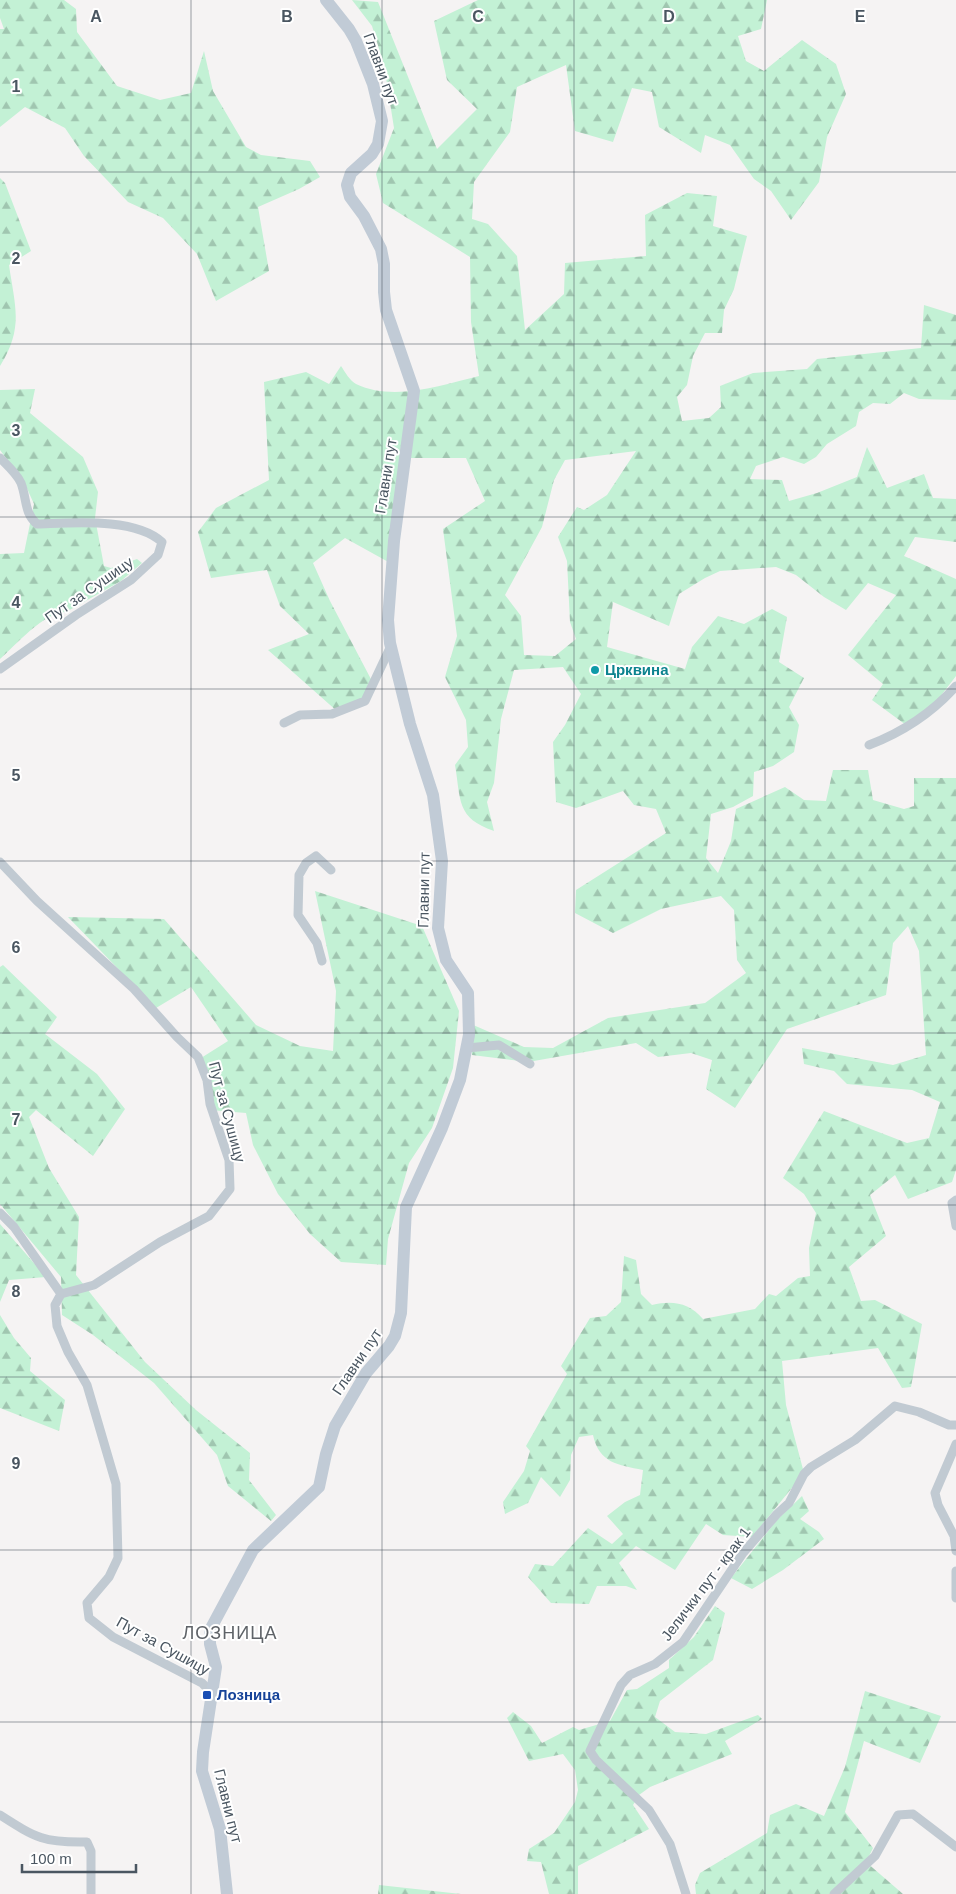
<svg xmlns="http://www.w3.org/2000/svg" width="956" height="1894" font-family="Arial,sans-serif">
<style>
.forest{fill:url(#forest-firs);fill-rule:evenodd}
.lines{fill:none;stroke-linecap:round;stroke-linejoin:round}
.street{stroke:#c1cad2;stroke-width:9}
.secondary{stroke:#c1cbd6;stroke-width:12}
.grid{fill:none;stroke:#4a5661;stroke-width:1;stroke-opacity:0.55}
.culture-dot{fill:#0f9aa8;stroke:#fff;stroke-width:2}
.transit-dot{fill:#1a4fb4;stroke:#fff;stroke-width:2}
.labels{text-anchor:middle;stroke-width:4;stroke-linejoin:round;paint-order:stroke}
.street-label{font-size:15px;fill:#4a5661;stroke:#fff}
.culture-label{font-size:15px;font-weight:bold;fill:#0d838f;stroke:#fff;text-anchor:start}
.transit-label{font-size:15px;font-weight:bold;fill:#164399;stroke:#fff;text-anchor:start}
.quarter-label{font-size:18px;letter-spacing:1px;fill:#5f6368;stroke:#fff}
.grid-label{font-size:16px;text-anchor:middle;font-weight:bold;fill:#4a5661;stroke:#fff;stroke-width:4;stroke-linejoin:round;paint-order:stroke}
</style>
<defs>
<pattern id="forest-firs" width="22" height="20" patternUnits="userSpaceOnUse" patternTransform="scale(1.25)"><rect width="22" height="20" fill="#c3f1d5"/><path d="M5 1l3.5 6h-7zM16 11l3.5 6h-7z" fill="#a0c6b0"/></pattern>
</defs>
<rect width="100%" height="100%" fill="#f5f3f3"/>
<path class="forest" d="M0,0H64L76,9L77,32L117,86L160,100L191,93L204,51L213,91L246,147L261,155L310,161L320,177L299,189L258,207L269,271L216,301L197,254L163,218L128,202L84,156L65,128L25,107L0,127V29H4L0,18Z
M352,0L378,2L437,149L477,109L447,80L434,21L478,0H767L761,29L738,36L746,61L764,71L802,40L836,64L846,94L827,137L819,182L791,220L771,191L754,179L730,145L705,135L701,153L659,127L652,92L632,88L613,142L575,131L566,65L517,87L510,132L474,182L472,219L488,224L517,256L525,330L564,294L565,263L646,256L645,215L687,193L717,196L713,226L747,236L734,289L724,310L722,333H705L693,356L687,385L677,397L682,421L709,418L721,407L720,386L753,373L807,369L817,359L921,348L924,305L956,315V400L919,399L904,393L890,404L873,403L859,412L856,426L827,444L816,457L804,464L783,457L756,466L750,479L782,480L789,501L817,493L857,477L867,447L887,488L924,474L933,498L956,499V542L915,537L904,556L956,579V676L936,702L906,725L872,700L883,684L848,655L896,595L868,583L846,610L824,597L796,575L776,567L720,571L705,578L679,594L669,626L613,602L607,647L685,669L692,647L718,616L744,624L772,609L787,617L779,662L804,678L789,707L799,725L794,752L773,766L754,772L753,796L733,807L711,814L706,858L718,873L731,841L736,809L785,787L804,800L826,801L833,770H868L873,800L904,809L914,806V778H956V1170L952,1182L908,1199L895,1175L870,1195L886,1236L849,1267L861,1301L875,1300L922,1324L911,1387L902,1388L878,1348L782,1361L786,1405L804,1473L752,1537L723,1535L706,1524L675,1570L636,1546L619,1563L637,1590L626,1586H597L589,1604L551,1603L528,1577L535,1564L553,1566L588,1528L612,1544L623,1534L607,1516L625,1502L640,1495L643,1470C618,1465 599,1463 593,1435L579,1437L571,1455L570,1480L560,1497L541,1477L528,1503L505,1514L503,1502L524,1471L530,1451L526,1446L567,1374L561,1366L590,1318L606,1316L621,1302L624,1256L636,1260L641,1294L652,1305C673,1300 689,1303 703,1319L755,1309L769,1294L776,1296L798,1278L810,1276L809,1248L816,1213L804,1194L783,1178L824,1111L907,1143L929,1138L940,1102L912,1090L847,1084L834,1071L804,1064L802,1048L893,1065L926,1055L919,951L908,926L893,943L886,995L787,1029L735,1108L706,1089L712,1060L691,1053L658,1057L636,1043L528,1062L472,1055L471,1024L524,1047L553,1048L608,1018L705,1003L746,973L737,960L734,910L721,896L661,909L613,933L575,913L576,890L666,833L656,809L634,805L623,791L576,808L556,802L553,742L565,725L581,694L563,667L514,670L501,719L494,783L487,802L494,831C456,818 461,800 455,765L468,747L466,720L445,677L457,636L443,529L485,501L466,458H406L392,564L345,538L313,563L330,601L373,683L365,701L338,712L268,650L309,634L280,606L267,570L211,578L198,532L216,508L269,480L264,382L306,372L329,384L341,366C345,372 350,381 356,384C394,402 442,385 479,376L471,322L470,257L383,203L376,174L394,128L384,65L372,26ZM636,451L607,495L584,510L577,507L558,537L567,561L570,622L576,639L555,656L524,655L521,616L505,595L542,527L554,480L565,460Z
M0,178L5,183L31,251L9,265C15,307 24,327 0,366Z
M35,389L30,413L83,457L98,492L95,518L104,566L111,568L137,559L142,563L121,581L66,612C45,611 16,645 0,659V554L24,553L34,504L25,484L0,450V390Z
M315,891L422,926L459,1011L453,1068L432,1128L409,1163L388,1239L386,1265L341,1262L310,1234L278,1194L253,1145L246,1113L210,1110L201,1058L228,1041L191,987L156,1008L68,917L164,919L256,1025L300,1046L333,1051L336,991Z
M3,965L57,1017L45,1034L97,1074L125,1109L93,1156L36,1110L29,1117L49,1168L79,1217L76,1275L145,1362L196,1410L250,1453L249,1480L276,1515L271,1521L228,1486L217,1455L154,1383L93,1335L62,1315L61,1277L0,1204V967Z
M0,1224L46,1277L9,1280L0,1302Z
M0,1315L14,1338L31,1358L30,1371L65,1400L59,1431L0,1408Z
M802,1496L809,1511L800,1519L819,1532L824,1539L783,1570L752,1589L731,1578L777,1520Z
M715,1606L725,1613L713,1660L660,1701L655,1717L675,1732L706,1734L758,1715L762,1719L725,1741L732,1754L650,1787L639,1795L633,1805L649,1829L578,1866V1894H549L541,1862L527,1861L529,1849L554,1833L575,1802L578,1790L575,1770L563,1754L529,1761L507,1718L513,1712L531,1726L542,1743L573,1727L579,1730L610,1721L627,1690L637,1689L669,1668V1660L694,1637Z
M865,1691L941,1716L920,1763L864,1741L845,1812L873,1848L866,1862L903,1894H696L695,1885L700,1873L767,1833L770,1815L796,1804L824,1816L845,1767Z
M379,1885L461,1894H378Z"/>
<g class="lines">
<path class="street" d="M0,458C7,465 17,474 21,483C27,499 24,513 37,524C72,523 135,517 162,542L158,555L131,580L76,615L0,669
M284,723L300,715L332,714L365,701L390,648
M869,745C903,732 932,713 956,686
M0,862L37,901L134,989L177,1037L198,1057L207,1080L210,1104L229,1160L230,1189L209,1216L160,1242L94,1285L61,1294L55,1305L57,1326L68,1352L87,1385L116,1484L118,1558L109,1577L87,1603L89,1618L113,1637L202,1683L211,1692
M322,961L317,943L298,915L299,875L306,863L316,856L331,870
M467,1048L499,1045L530,1064
M956,1200L952,1203L956,1226
M0,1213L14,1227L61,1294
M956,1444L935,1493L938,1505L954,1536L956,1551
M956,1571V1598
M0,1815C36,1838 44,1843 87,1842L91,1851V1894
M686,1894L670,1844L649,1810L596,1760L590,1751L621,1685L630,1675L655,1664L683,1642L743,1553L777,1514L789,1503L804,1474L811,1467L855,1440L895,1406L919,1412L949,1425H956
M834,1894L875,1856L898,1815L913,1814L956,1847"/>
<path class="secondary" d="M227,1894L220,1829L202,1771L203,1752L216,1667L210,1644V1630L253,1550L319,1487L326,1454L335,1426L366,1373L389,1346L395,1336L401,1313L406,1207L442,1128L460,1080L469,1035L468,993L446,960L438,928L442,861L433,795L410,724L390,643L388,620L394,541L414,391L386,310L384,292V264L381,249L364,216L350,197L347,185L351,173L372,154L378,144L382,121L373,84L356,41L349,29L326,0"/>
</g>
<path class="grid" d="M191,0V1894M382,0V1894M574,0V1894M765,0V1894M0,172H956M0,344H956M0,517H956M0,689H956M0,861H956M0,1033H956M0,1205H956M0,1377H956M0,1550H956M0,1722H956"/>
<circle class="culture-dot" cx="595" cy="670" r="5"/>
<rect class="transit-dot" x="202" y="1690" width="10" height="10" rx="2.5"/>
<g class="labels">
<g class="street-label">
<text transform="translate(381 69) rotate(70)" y="5">Главни пут</text>
<text transform="translate(386 476) rotate(-81)" y="5">Главни пут</text>
<text transform="translate(89 590) rotate(-35)" y="5">Пут за Сушицу</text>
<text transform="translate(424 890) rotate(-89)" y="5">Главни пут</text>
<text transform="translate(227 1112) rotate(75)" y="5">Пут за Сушицу</text>
<text transform="translate(357 1362) rotate(-56)" y="5">Главни пут</text>
<text transform="translate(706 1584) rotate(-53)" y="5">Јелички пут - крак 1</text>
<text transform="translate(163 1646) rotate(29)" y="5">Пут за Сушицу</text>
<text transform="translate(228 1806) rotate(76)" y="5">Главни пут</text>
</g>
<g class="culture-label">
<text x="605" y="675">Црквина</text>
</g>
<g class="transit-label">
<text x="217" y="1700">Лозница</text>
</g>
<g class="quarter-label">
<text x="230" y="1639">ЛОЗНИЦА</text>
</g>
</g>
<g class="grid-label">
<text x="96" y="22">A</text>
<text x="287" y="22">B</text>
<text x="478" y="22">C</text>
<text x="669" y="22">D</text>
<text x="860" y="22">E</text>
<text x="16" y="92">1</text>
<text x="16" y="264">2</text>
<text x="16" y="436">3</text>
<text x="16" y="608">4</text>
<text x="16" y="781">5</text>
<text x="16" y="953">6</text>
<text x="16" y="1125">7</text>
<text x="16" y="1297">8</text>
<text x="16" y="1469">9</text>
</g>
<path d="M22 1864v8h114v-8" fill="none" stroke="#4a5661" stroke-width="2.5"/>
<text x="30" y="1864" font-size="15" fill="#4a5661" stroke="#ffffff" stroke-width="4" paint-order="stroke">100 m</text>
</svg>
